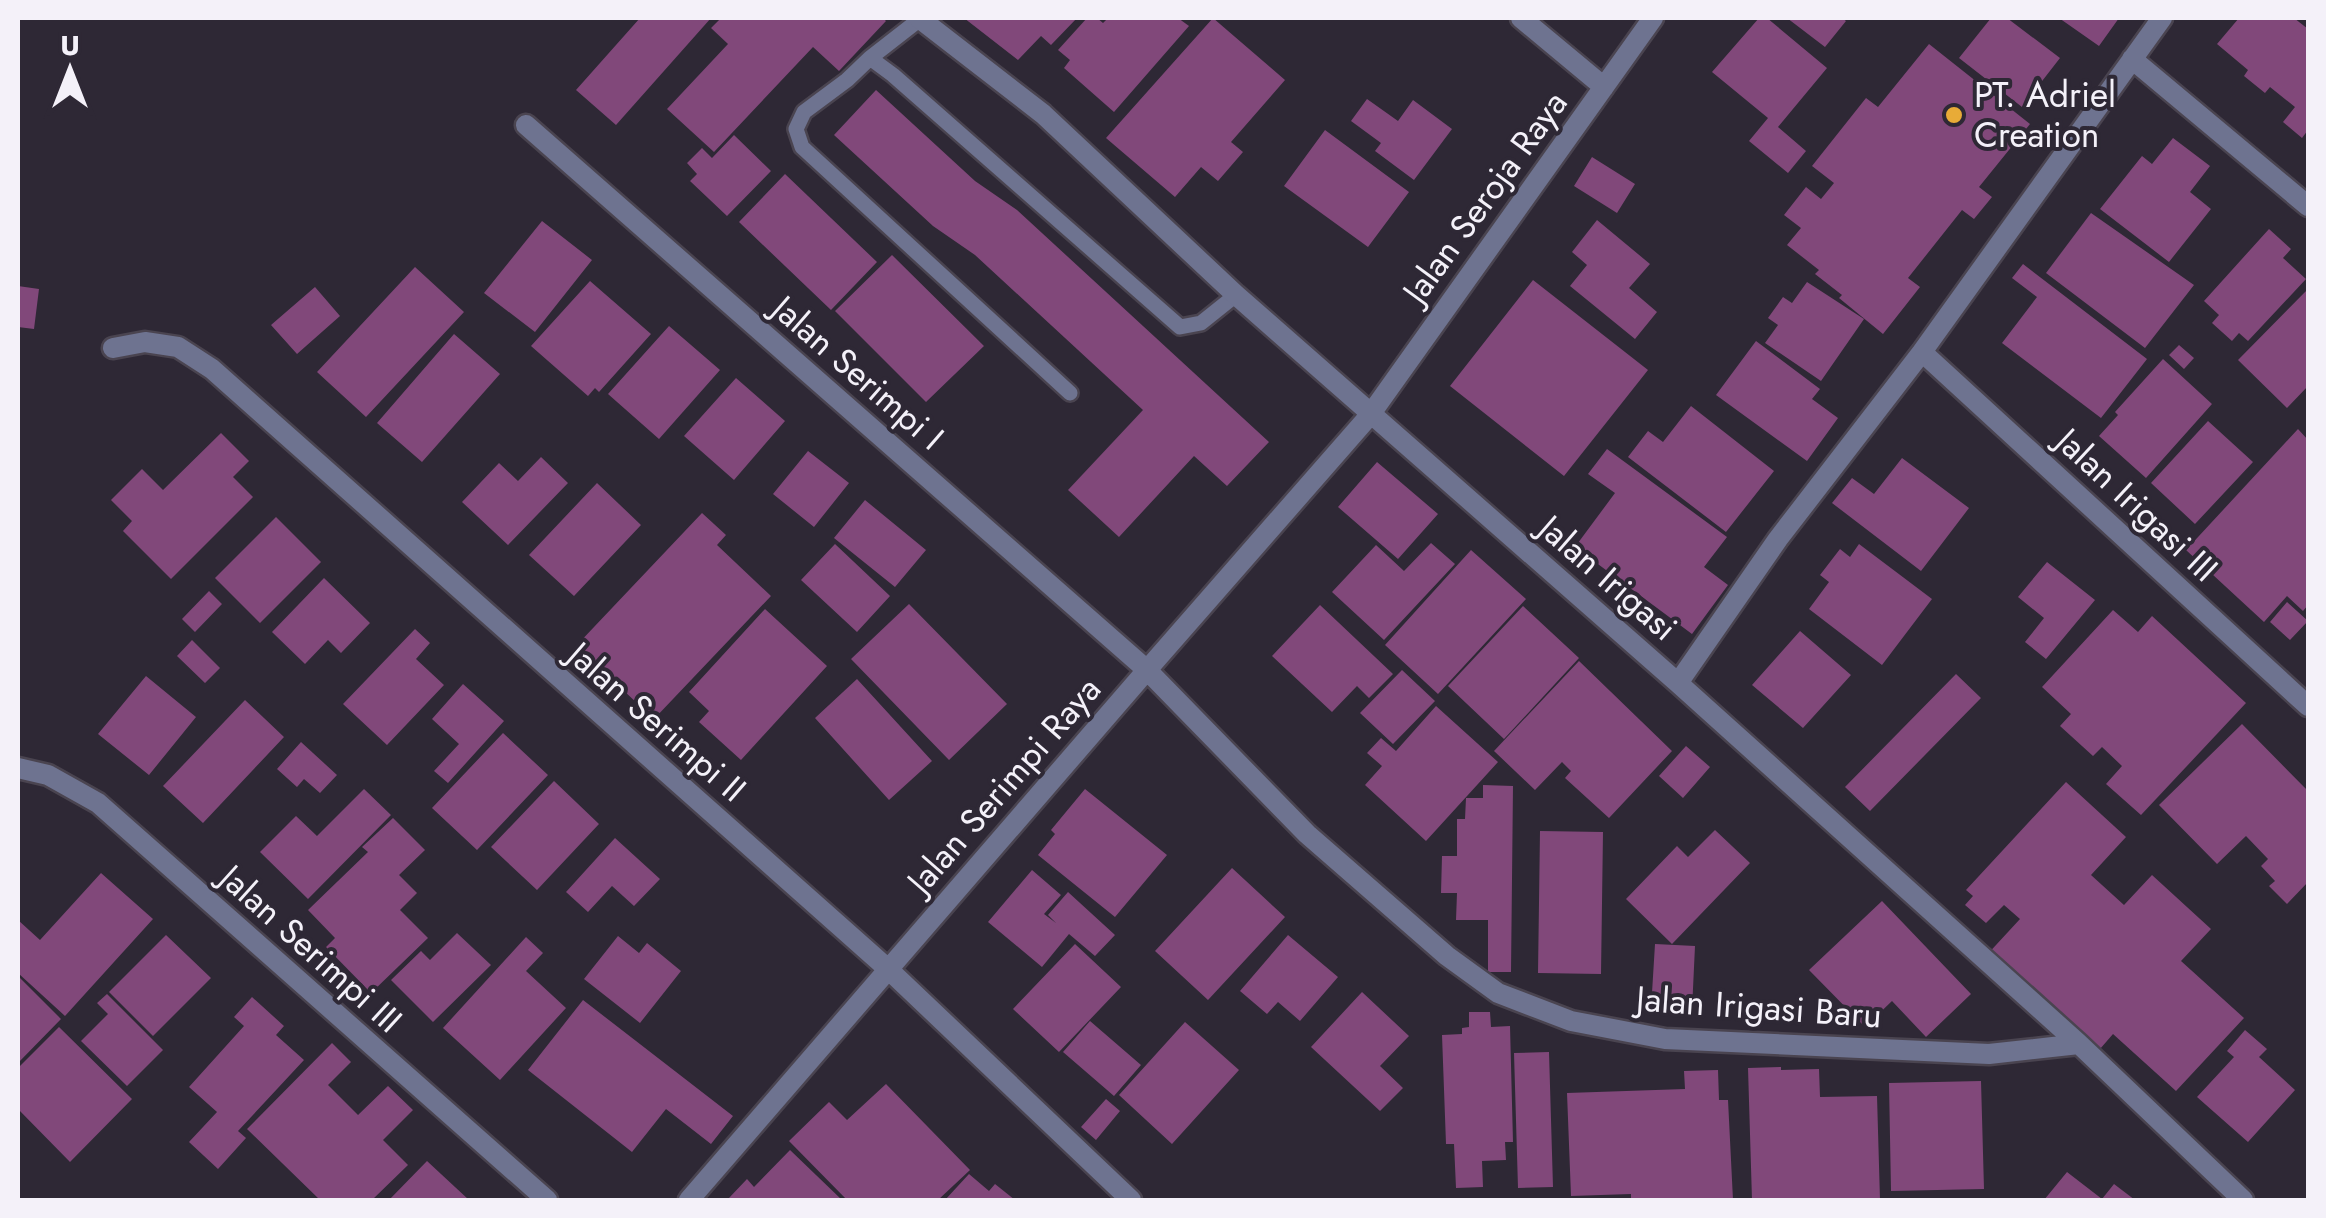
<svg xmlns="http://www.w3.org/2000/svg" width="2326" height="1218" font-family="Jost,sans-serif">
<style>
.building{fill:#81487a}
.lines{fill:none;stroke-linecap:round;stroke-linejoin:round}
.service-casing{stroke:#4a4450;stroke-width:20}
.minor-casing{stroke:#4a4450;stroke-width:25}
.service{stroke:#6e7390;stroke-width:15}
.minor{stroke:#6e7390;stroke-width:20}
.poi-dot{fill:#e8ab37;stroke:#2e2835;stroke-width:4}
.labels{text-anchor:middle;stroke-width:8;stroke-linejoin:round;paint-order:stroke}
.poi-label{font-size:35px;fill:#f4f1f9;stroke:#2e2835;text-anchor:start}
.street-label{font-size:35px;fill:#f4f1f9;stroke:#2e2835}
</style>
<rect width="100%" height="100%" fill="#2e2835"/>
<path class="building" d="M640,18H711L616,125L576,90Z
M721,18H883L886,21L839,71L813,47L714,152L667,109L728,44L711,28Z
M964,18H1077L1051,45L1041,36L1018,60Z
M1087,18H1097L1103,23L1108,18H1178L1189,26L1114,112L1064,68L1070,60L1058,50Z
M1213,18L1285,80L1231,142L1243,152L1218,181L1201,167L1175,197L1106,138Z
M1759,18H1767L1827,68L1778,127L1806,151L1788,173L1749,141L1768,118L1712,72Z
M1787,18H1842L1846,21L1825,47Z
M1991,18H2007L2060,58L2022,107L1959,58Z
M2059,18H2119L2099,46Z
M2239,18H2294L2308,29V130L2302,138L2283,122L2295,107L2270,87L2265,93L2244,76L2248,70L2217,44Z
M1929,44L2030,124L1979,187L1992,197L1974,219L1962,210L1908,278L1920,287L1883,334L1839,298L1842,295L1815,274L1819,270L1787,245L1801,228L1784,215L1806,187L1821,199L1834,183L1812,166L1866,98L1878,107Z
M876,90L975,181L1017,210L1269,442L1227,486L1194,456L1119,537L1068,490L1143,410L975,255L933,226L834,135Z
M1367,99L1398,121L1413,100L1452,129L1414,180L1375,151L1381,143L1351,121Z
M1325,130L1409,192L1368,247L1284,186Z
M734,135L771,171L727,216L690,181L697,174L687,163L702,148L712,158Z
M2173,138L2210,166L2190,192L2211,209L2169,262L2100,209L2142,156L2152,164Z
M1592,157L1635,184L1617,213L1574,186Z
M785,174L877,262L831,310L739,222Z
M2091,213L2194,285L2145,348L2046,273Z
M1597,220L1650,264L1629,288L1657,312L1635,339L1570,286L1587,265L1572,252Z
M542,221L592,260L535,332L484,293Z
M2269,229L2291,249L2283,258L2306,279L2248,341L2239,333L2232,341L2212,323L2219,315L2204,301Z
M892,255L984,346L926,402L835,311Z
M2023,264L2147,359L2101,418L2002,343L2037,297L2012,278Z
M415,267L464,312L366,417L317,372Z
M1533,280L1648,370L1564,476L1450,386Z
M590,281L651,334L599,392L595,388L588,396L531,346Z
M1807,282L1864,319L1821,381L1765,343L1778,325L1768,318L1783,297L1792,303Z
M18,286L39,289L34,329L18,327Z
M315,287L340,316L297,354L271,325Z
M2308,289V386L2287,408L2238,360Z
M669,326L720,370L659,439L608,394Z
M454,334L500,374L422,462L377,423Z
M1756,341L1820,389L1812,399L1838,418L1807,461L1716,395Z
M2179,345L2194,358L2184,369L2169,355Z
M2163,359L2212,404L2146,478L2099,436L2118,415L2115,412Z
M736,378L785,421L734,480L684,436Z
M1691,406L1774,471L1726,532L1628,457L1648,431L1663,442Z
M2208,421L2253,462L2195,524L2151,483Z
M2298,429L2308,440V605L2303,611L2287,596L2264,622L2186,550Z
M221,433L249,461L233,477L253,497L171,579L123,531L132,521L111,500L142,469L163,490Z
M1607,449L1727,537L1704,567L1728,585L1692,634L1575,547L1615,493L1588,474Z
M808,451L849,483L814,527L773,494Z
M541,457L568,483L508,545L462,502L499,463L518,481Z
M1902,458L1969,508L1921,571L1832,503L1852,478L1874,494Z
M1377,462L1438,514L1398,559L1338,507Z
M597,483L641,525L574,596L529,555Z
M865,500L926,550L895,587L834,538Z
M702,513L726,535L717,545L771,596L654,719L576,646Z
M276,517L321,562L260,623L215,578Z
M1431,543L1455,564L1384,640L1332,592L1376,545L1404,571Z
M835,544L890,596L857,632L801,580Z
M1859,544L1932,599L1882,665L1809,609L1829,582L1820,575L1840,549L1850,557Z
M1471,550L1526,599L1438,694L1385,645Z
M2047,562L2095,600L2046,659L2025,642L2044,618L2018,597Z
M324,578L370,623L341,653L328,640L305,664L272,632Z
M209,591L222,604L195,632L182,619Z
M2287,602L2308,621L2290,640L2270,622Z
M909,604L1007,704L949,760L851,659Z
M1320,605L1393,674L1369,698L1357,686L1332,712L1272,656Z
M1523,606L1579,658L1504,739L1448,686Z
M765,609L827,666L741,760L699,722L709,711L689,692Z
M2113,610L2138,632L2152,616L2246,703L2141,815L2106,784L2122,766L2102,747L2093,756L2060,726L2071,714L2042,687Z
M415,629L430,643L416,659L444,685L387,745L343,704Z
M1800,631L1851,675L1803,728L1752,685Z
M192,640L220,668L205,683L177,656Z
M1579,661L1672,751L1609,818L1565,778L1571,771L1562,762L1535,790L1494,751Z
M1402,670L1435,701L1393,744L1360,713Z
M1956,674L1981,698L1870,811L1845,787Z
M146,676L196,717L149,775L98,734Z
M857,679L932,761L889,800L815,718Z
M463,684L504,721L448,783L434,771L459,744L432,719Z
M245,700L284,737L203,823L163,786Z
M1436,706L1498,762L1426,841L1365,785L1382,766L1367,753L1381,738L1396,751Z
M2242,724L2308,791V882L2287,904L2269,886L2275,881L2261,866L2268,859L2246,836L2217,864L2159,805Z
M503,733L548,775L477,850L432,808Z
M301,742L337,775L320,793L304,779L297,787L277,769Z
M1686,746L1710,767L1683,798L1659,776Z
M554,781L599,824L537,890L491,847Z
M2066,782L2126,837L2091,875L2124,905L2152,875L2211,929L2181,961L2244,1018L2176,1091L2113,1034L2100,1049L2026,982L2019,989L1984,958L2020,919L2004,905L1986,923L1965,905L1973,896L1966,890Z
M1483,785L1513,786L1511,972H1488V920H1456L1457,893H1441L1442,856H1457V819H1465L1466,798H1483Z
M364,789L391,815L308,899L260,852L296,816L317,836Z
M1085,789L1167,855L1115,917L1038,855L1055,834L1051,830Z
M393,818L425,850L399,875L417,893L400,910L428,938L371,993L326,947L335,938L308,910L368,852L362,847Z
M1715,830L1750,863L1672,944L1626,899L1677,846L1688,857Z
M1540,831L1603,832L1601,974L1538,973Z
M615,838L660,879L634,906L612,886L588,912L566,892Z
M1232,868L1285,917L1208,1000L1155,951Z
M1032,870L1061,895L1044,914L1056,923L1048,915L1068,892L1115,935L1095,956L1069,934L1042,967L988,922Z
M101,873L153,919L65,1016L18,973V920L40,940Z
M1882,901L1971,994L1926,1037L1892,1001L1865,1027L1809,970Z
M457,933L491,965L433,1022L391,980L421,951L430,960Z
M166,935L211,978L153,1036L109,992Z
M1288,935L1338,977L1300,1021L1278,1002L1267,1014L1240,991Z
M618,936L639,953L647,943L681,971L640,1023L584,979Z
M526,937L543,953L526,971L566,1008L500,1080L443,1028Z
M1075,944L1121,987L1059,1052L1013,1009Z
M1655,944L1695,946L1692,1010L1651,1009Z
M18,976L61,1019L18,1063Z
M1362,992L1409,1036L1380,1066L1403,1088L1380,1111L1311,1047Z
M107,994L163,1050L127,1086L81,1041L108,1014L97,1003Z
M252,997L284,1026L276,1035L304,1060L238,1131L246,1138L218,1169L189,1142L217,1112L189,1087L244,1026L234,1017Z
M583,1000L733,1116L711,1144L666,1109L632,1152L528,1070Z
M1469,1012H1490L1491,1027L1510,1026L1513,1142H1505L1506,1160L1482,1161L1483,1187L1456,1188L1454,1144H1446L1442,1035L1462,1034V1028L1469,1027Z
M1090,1021L1141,1065L1114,1096L1063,1052Z
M1185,1022L1239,1070L1172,1144L1119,1095Z
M59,1027L132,1099L70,1162L18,1109V1068Z
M2245,1030L2267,1049L2259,1057L2295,1090L2248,1142L2197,1097L2234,1057L2227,1051Z
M332,1043L351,1062L328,1085L358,1115L388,1086L413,1110L383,1140L408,1165L372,1200H320L247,1129Z
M1549,1052L1553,1187L1518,1188L1514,1053Z
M1781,1067V1070L1819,1069L1820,1097L1877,1096L1880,1200H1752L1748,1068Z
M1718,1070L1719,1100H1728L1733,1200H1689L1688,1198L1631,1200V1194L1571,1196L1567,1093L1685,1089L1684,1071Z
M1981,1081L1984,1189L1891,1191L1889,1083Z
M886,1084L970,1170L938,1200H847L789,1141L829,1102L847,1120Z
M1106,1099L1120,1111L1096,1140L1081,1127Z
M790,1150L842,1200H732L729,1198L747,1179L754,1187Z
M427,1161L469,1200H389Z
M2067,1172L2102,1199L2114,1184L2135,1200H2044Z
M969,1174L989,1191L995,1184L1015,1200H945Z"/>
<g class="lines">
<g class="service-casing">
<path id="service" d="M870,58L920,19
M1070,393L802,147L796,129L804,112L847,80L870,58L893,75L1180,327L1201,323L1236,295"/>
</g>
<g class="minor-casing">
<path id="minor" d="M919,18L1043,114L1236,295L1678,683L2079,1044L2243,1200
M1521,18L1604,87
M2132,59L2308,206
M526,125L1147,670L1307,834L1447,956L1498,993L1571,1021L1665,1039L1989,1054L2079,1044
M113,348L145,342L178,347L212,369L888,969L1131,1200
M1922,352L2308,706
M1678,683L1778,539L1922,352L2162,18
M18,768L48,775L98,803L547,1200
M689,1200L1147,670L1370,415L1653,18"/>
</g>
<use href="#service" class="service"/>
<use href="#minor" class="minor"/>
</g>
<circle class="poi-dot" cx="1954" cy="115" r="10"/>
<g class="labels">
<g class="poi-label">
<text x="1974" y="107">PT. Adriel<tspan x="1974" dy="40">Creation</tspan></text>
</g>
<g class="street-label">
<text transform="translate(1485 197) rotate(-54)" y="12">Jalan Seroja Raya</text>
<text transform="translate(858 373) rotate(41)" y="12">Jalan Serimpi I</text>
<text transform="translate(2137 505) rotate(43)" y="12">Jalan Irigasi III</text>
<text transform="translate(1608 578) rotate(41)" y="12">Jalan Irigasi</text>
<text transform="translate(657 722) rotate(41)" y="12">Jalan Serimpi II</text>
<text transform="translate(1004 785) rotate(-49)" y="12">Jalan Serimpi Raya</text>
<text transform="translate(311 949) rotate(42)" y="12">Jalan Serimpi III</text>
<text transform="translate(1759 1007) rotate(4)" y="12">Jalan Irigasi Baru</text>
</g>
</g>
<rect width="2326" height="1218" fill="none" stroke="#f4f1f9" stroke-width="40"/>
<g transform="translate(70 70)" stroke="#2e2835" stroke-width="8" paint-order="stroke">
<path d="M0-8L18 38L0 25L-18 38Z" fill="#f4f1f9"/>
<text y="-15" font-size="28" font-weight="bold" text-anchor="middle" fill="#f4f1f9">U</text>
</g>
</svg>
